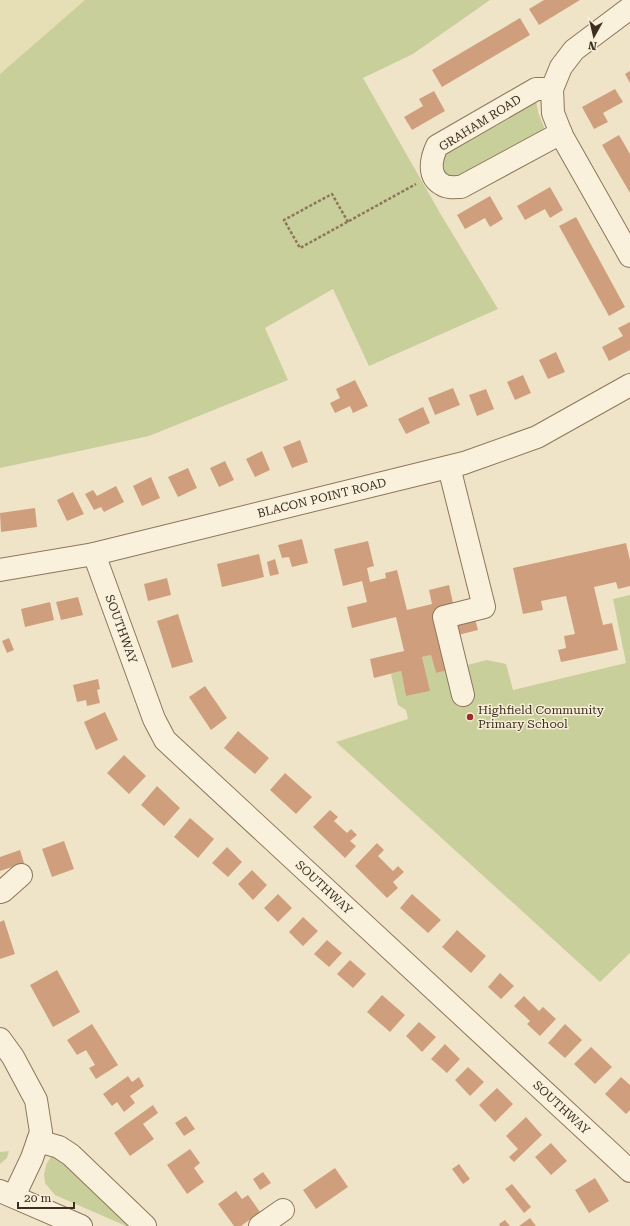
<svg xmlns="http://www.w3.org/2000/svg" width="630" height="1226" font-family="'Roboto Serif',serif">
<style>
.farmland{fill:#e6deb5}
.green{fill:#c9cf9b}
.building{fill:#cf9f7d}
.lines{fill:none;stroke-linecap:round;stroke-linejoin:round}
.minor-casing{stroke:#8d765c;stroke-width:24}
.path{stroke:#8d765c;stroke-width:2.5;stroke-dasharray:3 2;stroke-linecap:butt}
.minor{stroke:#faf1dc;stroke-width:22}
.poi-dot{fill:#9e2a2b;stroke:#f7eed8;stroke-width:1.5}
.labels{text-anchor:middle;stroke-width:3;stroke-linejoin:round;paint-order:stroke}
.street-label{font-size:12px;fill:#3d2e20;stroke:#f7eed8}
.poi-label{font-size:12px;fill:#3d2e20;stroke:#f7eed8;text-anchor:start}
</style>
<rect width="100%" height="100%" fill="#f0e4c8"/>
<path class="farmland" d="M0,0H85L0,74Z"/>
<path class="green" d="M85,0H490L413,54L363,78L440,213L498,309L369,366L333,289L265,328L288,380L149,436L0,468V74Z
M536,101L538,112L546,132L457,180L443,178L442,153Z
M630,595V953L600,982L336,742L408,719L406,710L398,705L391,674L401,671L406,696L429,691L422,657L431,655L436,673L487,660L506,664L513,690L626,663L613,599Z
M9,1151L7,1158L0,1164V1152Z
M55,1151L133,1226H126L55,1195L45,1183L44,1174L47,1163Z"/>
<path class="building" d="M544,0H580L539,25L529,9Z
M520,18L530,35L442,87L432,70Z
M630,71V83L625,74Z
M615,89L623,102L603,113L608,122L594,129L582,107Z
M434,91L445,111L412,130L404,117L423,106L419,99Z
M619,135L630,154V193L602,145Z
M550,187L563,210L550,218L545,209L525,220L517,206Z
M490,196L503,219L490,227L485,218L465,229L457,215Z
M576,217L625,307L609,316L559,226Z
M630,322V350L609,361L602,347L623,336L618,328Z
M556,352L565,372L548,379L539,360Z
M523,375L531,393L515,400L507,382Z
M355,380L368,406L353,413L350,406L335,413L330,403L340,398L336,389Z
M453,388L460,405L435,415L428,398Z
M486,389L494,409L477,416L469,395Z
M423,407L430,423L406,434L398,419Z
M300,440L308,462L292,468L283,447Z
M262,451L270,470L255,477L246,459Z
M225,461L234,480L219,487L210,468Z
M188,468L197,488L178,497L168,477Z
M151,477L160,498L142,506L133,486Z
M116,486L124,502L104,512L101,507L94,510L85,494L93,490L97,496Z
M73,492L84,514L67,521L57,500Z
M35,508L37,527L1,532L0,513Z
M302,539L308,563L292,567L289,557L282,558L278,545Z
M368,541L374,566L367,568L370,582L386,578L385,573L397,570L407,610L432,604L429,590L449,585L455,612L472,608L478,630L450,637L457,668L436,673L431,655L422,657L430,691L406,696L401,671L374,678L370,659L404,651L396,617L352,628L347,607L367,602L362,581L343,586L334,549Z
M626,543L630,560V586L618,589L616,582L594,587L603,625L612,623L618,650L561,662L558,650L566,648L564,636L575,634L566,596L541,601L543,610L523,614L513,568Z
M259,554L264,577L222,587L217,564Z
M275,559L279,574L270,576L267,562Z
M167,578L171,595L148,601L144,584Z
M78,597L83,615L61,620L56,602Z
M50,602L54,620L25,627L21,609Z
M178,614L193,662L172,668L157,621Z
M9,638L14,650L7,653L2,641Z
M98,679L100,689L97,690L100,703L87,706L86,700L77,702L73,685Z
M205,686L227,718L211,730L189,697Z
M105,712L118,740L96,750L84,722Z
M238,731L269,758L255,774L224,748Z
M124,755L146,776L129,794L107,773Z
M285,773L312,797L296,814L270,790Z
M157,786L180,808L164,826L141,805Z
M330,810L338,817L334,821L347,833L351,829L357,835L350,841L356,846L345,858L313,827Z
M190,818L214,839L198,858L174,837Z
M64,841L74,869L52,877L42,849Z
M377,843L384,850L378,856L393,871L398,866L404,872L393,882L398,888L387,898L355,866Z
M227,847L242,862L228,877L212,863Z
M20,850L24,863L0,871V857Z
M252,870L267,885L253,900L238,884Z
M278,894L292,908L278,922L264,908Z
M412,894L441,920L428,933L400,908Z
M303,917L318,931L303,946L289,932Z
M4,920L15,954L0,959V922Z
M457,930L486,956L471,973L442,947Z
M327,940L342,953L329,967L314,954Z
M350,960L366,974L353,988L337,974Z
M57,970L80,1012L53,1027L30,985Z
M500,973L514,986L501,999L488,987Z
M382,995L405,1015L390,1032L367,1012Z
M524,996L539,1011L543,1007L556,1019L540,1036L527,1024L530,1021L514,1006Z
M419,1022L436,1037L422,1052L406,1036Z
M92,1024L118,1065L96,1079L89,1068L95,1065L86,1050L77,1055L67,1040Z
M565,1024L582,1040L565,1058L548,1043Z
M445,1044L460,1059L447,1073L431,1059Z
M591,1047L612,1067L595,1084L574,1064Z
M468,1067L484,1082L470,1096L455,1080Z
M128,1076L132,1082L139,1077L144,1086L130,1096L135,1103L124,1112L117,1102L112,1106L103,1094Z
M621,1077L630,1085V1110L626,1114L605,1094Z
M497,1088L513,1104L495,1122L479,1105Z
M153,1105L158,1113L143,1124L154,1139L130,1156L114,1133Z
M186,1116L195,1129L184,1136L175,1123Z
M526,1117L542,1135L514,1162L509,1157L518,1149L506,1136Z
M551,1143L567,1161L551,1175L535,1157Z
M190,1149L200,1163L194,1168L204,1182L187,1194L167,1165Z
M459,1164L470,1179L463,1184L452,1169Z
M335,1168L348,1187L316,1209L303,1190Z
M263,1172L271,1183L260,1190L253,1179Z
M595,1178L609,1201L589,1213L575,1190Z
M512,1184L531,1207L524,1213L505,1189Z
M236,1191L242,1199L248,1195L260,1212L241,1226H234L218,1204Z
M530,1218L536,1226H519Z
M505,1220L510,1226H500L499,1224Z"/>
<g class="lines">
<g class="minor-casing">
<g id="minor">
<path d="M630,8L574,50L561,67L552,89L553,113L562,136L630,256"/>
<path d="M552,89H536L437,146C431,159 427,177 443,185C447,188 456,187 461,187L561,133"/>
<path d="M449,467L484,607L444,617L463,695"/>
<path id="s1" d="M94,554L154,719L165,740L630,1171"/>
<path id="s2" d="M0,570L94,554L464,463L537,437L630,385"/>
<path d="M0,892L3,891L21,875"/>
<path d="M0,1039L13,1057L36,1100L41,1132L32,1158L14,1196"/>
<path d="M38,1141L59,1147L71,1155L145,1226"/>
<path d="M0,1191L81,1226"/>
<path d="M260,1226L283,1210"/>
</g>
</g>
<path class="path" d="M348,222L332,194L284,220L300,248L416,184"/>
<use href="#minor" class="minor"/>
</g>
<circle class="poi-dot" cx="470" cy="717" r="4"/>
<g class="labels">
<g class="street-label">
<text transform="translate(480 123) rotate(-32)" y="4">GRAHAM ROAD</text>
<text dy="4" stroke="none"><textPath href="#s2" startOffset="330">BLACON POINT ROAD</textPath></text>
<text dy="4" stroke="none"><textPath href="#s1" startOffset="80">SOUTHWAY</textPath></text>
<text dy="4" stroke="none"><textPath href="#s1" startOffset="416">SOUTHWAY</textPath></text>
<text dy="4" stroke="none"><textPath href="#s1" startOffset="740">SOUTHWAY</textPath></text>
</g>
<g class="poi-label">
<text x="478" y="714">Highfield Community<tspan x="478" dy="14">Primary School</tspan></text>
</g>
</g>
<g transform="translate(594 36) rotate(188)" stroke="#f7eed8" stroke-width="3" paint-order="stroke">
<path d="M0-3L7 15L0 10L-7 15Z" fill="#3d2e20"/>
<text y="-6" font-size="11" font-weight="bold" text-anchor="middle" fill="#3d2e20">N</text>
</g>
<path d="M18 1202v6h56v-6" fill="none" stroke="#3d2e20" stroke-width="2"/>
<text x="24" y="1202" font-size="12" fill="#3d2e20" stroke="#f7eed8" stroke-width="3" paint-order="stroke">20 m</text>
</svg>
